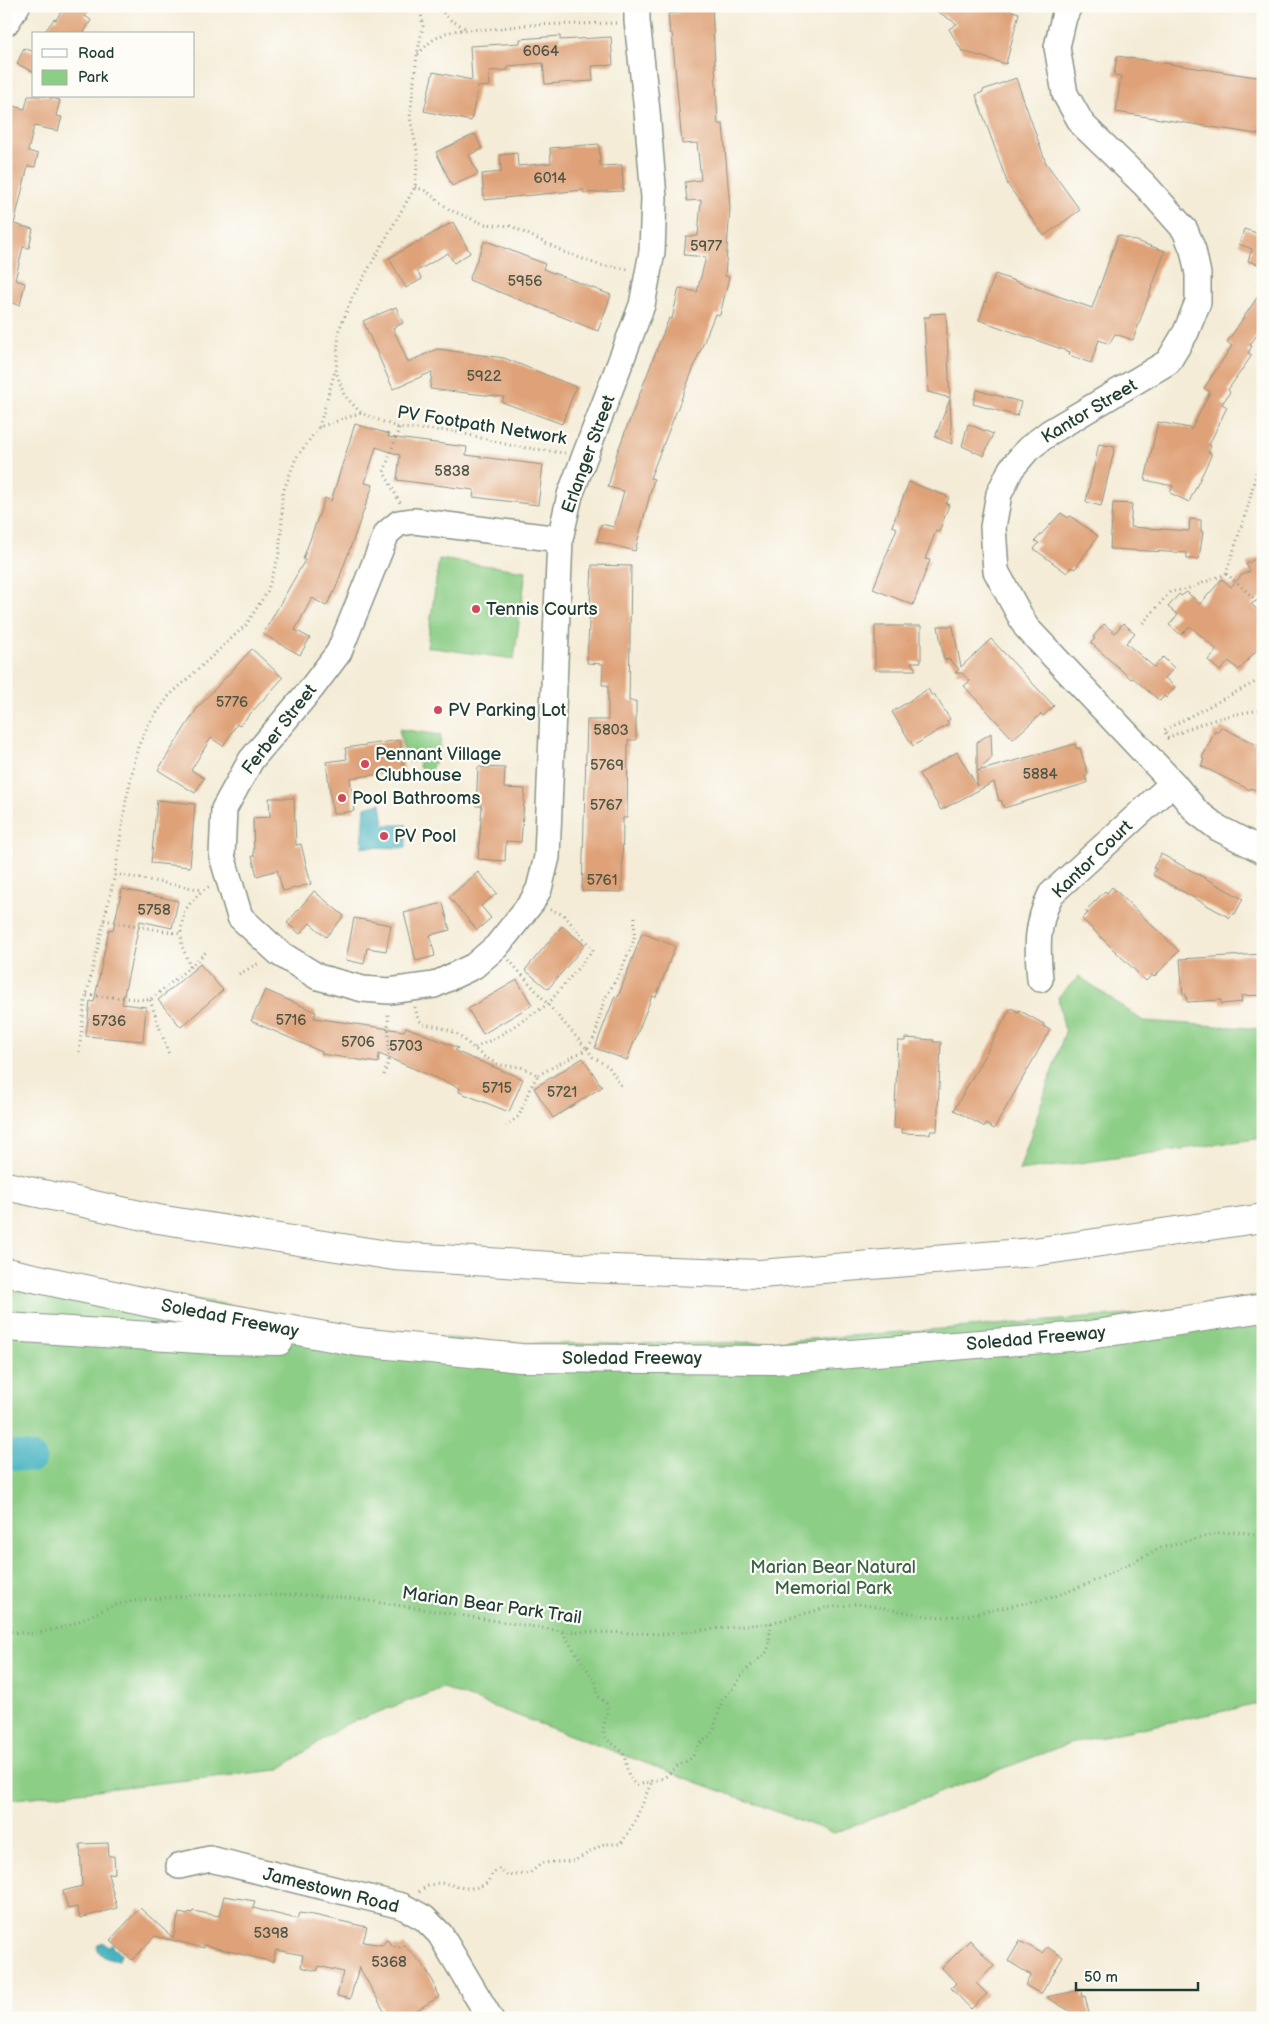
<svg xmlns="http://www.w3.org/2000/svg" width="1269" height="2024" font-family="'Balsamiq Sans',sans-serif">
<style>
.green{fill:#8cce86;stroke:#56865d}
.water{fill:#45b3c1;stroke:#32787a}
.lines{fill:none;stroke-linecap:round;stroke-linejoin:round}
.river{stroke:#45b3c1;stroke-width:29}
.building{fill:#dfa278}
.minor-casing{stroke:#8a9486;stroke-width:28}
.highway-casing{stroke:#8a9486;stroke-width:30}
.path{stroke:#8a9486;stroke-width:3;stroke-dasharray:1 4;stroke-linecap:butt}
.minor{stroke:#fff;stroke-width:25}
.highway{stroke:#fff;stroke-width:28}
.poi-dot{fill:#d1495b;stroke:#fdfcf7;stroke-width:2}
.labels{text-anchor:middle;stroke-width:4.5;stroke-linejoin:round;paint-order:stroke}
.number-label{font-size:15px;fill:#4f5645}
.street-label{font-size:18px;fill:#1f3d34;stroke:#fdfcf7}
.poi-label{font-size:18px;fill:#1f3d34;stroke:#fdfcf7;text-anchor:start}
.park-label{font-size:18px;fill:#3a6148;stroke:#fdfcf7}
</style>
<rect width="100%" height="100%" fill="#fdfcf7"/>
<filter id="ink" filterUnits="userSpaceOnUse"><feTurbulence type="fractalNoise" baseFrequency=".02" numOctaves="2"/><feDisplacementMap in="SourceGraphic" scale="10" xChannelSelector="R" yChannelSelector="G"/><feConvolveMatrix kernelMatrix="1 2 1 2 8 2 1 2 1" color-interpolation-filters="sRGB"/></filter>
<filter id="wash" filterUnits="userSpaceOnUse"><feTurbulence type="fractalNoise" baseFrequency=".0096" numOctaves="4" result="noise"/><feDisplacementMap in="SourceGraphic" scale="20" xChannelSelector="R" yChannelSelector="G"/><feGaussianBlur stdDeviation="1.12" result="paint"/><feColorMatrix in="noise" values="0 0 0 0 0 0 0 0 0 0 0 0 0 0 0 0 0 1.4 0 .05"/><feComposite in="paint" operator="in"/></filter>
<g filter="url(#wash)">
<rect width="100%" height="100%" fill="#f4ecd7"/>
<path class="green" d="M439,559L526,571L514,659L427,647Z
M399,729L441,735L439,753L429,773L419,767V761H406Z
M1079,976L1143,1021L1263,1029V1138L1019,1171L1065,1032L1058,997Z
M135,1289L388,1332L499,1343L612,1344L770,1342L1153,1313L1263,1295V1703L1070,1743L834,1833L443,1688L344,1725L278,1770L6,1800V1291Z"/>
<path class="water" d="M381,803L384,825H406V848L362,847L365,807Z
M102,1942L109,1947L113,1944V1949L118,1950L121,1953L119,1960C110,1961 99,1957 97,1946Z"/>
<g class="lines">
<path class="river" d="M6,1454L32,1458"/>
</g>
<g id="blocks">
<path class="building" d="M65,6H91L85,16L91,20L83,34H43L54,19L56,20Z
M682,6H712L718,124H723L730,208L725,276L729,277L720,315L715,314L650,478L654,479L635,551L597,541L601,524L614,527L624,491L608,487L617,453L632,414L669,318L672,319L679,288L697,292L706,257L684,255L686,236H698L701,200L687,201L685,182L701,180L697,143L682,144L672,33H670L668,14L683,12Z
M929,6H995L1019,13L1006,64L962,51L949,29L957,24Z
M560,36V40L611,37L613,65L592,66L593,81L545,84L543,63L508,66V70L489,71L490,86L478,87L471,121L424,111L433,72L472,80L470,46L520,43V39Z
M24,48L34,52V72L17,64Z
M1117,56L1263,78V135L1116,112L1121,76L1114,75Z
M1016,78L1046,163L1080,210L1044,236L1008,185L976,95L983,92V90Z
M28,96H50V98L60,100L56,116L62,117L58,131L34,126L28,151L38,154L35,167L28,166L14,224L33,229L29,248L23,247L15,280L25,283L20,305L6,302V104L25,109Z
M475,134L482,149L469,155L478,174L452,186L436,152Z
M599,144L600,166L622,165L623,191L584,193L583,190L484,200L482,174L501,172L500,155L517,153L518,166L551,163L550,148Z
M453,222L470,253L454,263L448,253L417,271L422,279L406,288L389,258Z
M1260,224H1263V266L1248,261L1252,249L1239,244L1244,229L1257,233Z
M1118,235L1165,251L1133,340L1115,334L1109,344L1099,340L1091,363L1069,355L1070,352L979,320L995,274L1092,308Z
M484,242H489L545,264L543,269L611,295L598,331L469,280Z
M1263,289V326L1250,345L1252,346L1248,353L1252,355L1228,390L1230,392L1222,404L1227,407L1209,445L1211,446L1208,452L1211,453V456L1189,502L1170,493L1173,486L1145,480L1158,422L1190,428L1191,430L1210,392L1204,388L1232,346L1227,342Z
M396,307L403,323L393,328L408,362L437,349L504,358L576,387L562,424L502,402L504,397L430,389L432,372L393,389L363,321Z
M946,313L950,398L928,392L924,317H930V314Z
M977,390L1021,402L1017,416L973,404Z
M950,399L952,444L935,437Z
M355,424L389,434L388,437L467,447L466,455L543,465L538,505L473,497L474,490L397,480L400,455L376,447L365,483L373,485L335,590L326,606L312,598L295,630L310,638L300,655L263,634L305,560L303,559L325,498L331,501Z
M968,424L993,434L984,456L962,446Z
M1099,444L1115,447L1101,506L1086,502Z
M909,482L949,497L946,504L949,505L939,532L936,531L925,559L930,560L913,605L873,589L897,528L892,526Z
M1113,503L1132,504L1130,527L1189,531L1190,519L1201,520V531L1203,532L1199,559H1187V553L1110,549Z
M1061,513L1068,518L1070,516L1098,536L1075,569L1071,567L1067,573L1034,549L1039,543L1035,541Z
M1263,555V597L1251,604L1263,614V643L1239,670L1229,661L1220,671L1208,660L1217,650L1190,626L1181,635L1169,625L1178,615L1168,607L1179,594L1181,596L1187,592L1200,604L1222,579L1231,587L1242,575L1250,571L1246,564Z
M592,565L631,566L629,701H636V740H628L627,818H623L622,892L582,891L587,720H608V685H602L603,664L587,663Z
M1123,623L1135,633L1126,643L1154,667L1163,657L1174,668L1165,678L1175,687L1166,698L1164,696L1160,701L1133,678L1131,679L1091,643L1095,638L1093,637L1104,624L1115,633Z
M875,626H921V662H911L916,670H875Z
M938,626H953L961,667L991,639L1054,706L1043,716L1041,714L1013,739L964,686L970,681L962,673H955L959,669L949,659L944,660Z
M252,649L283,678L239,726L237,724L223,746L211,738L191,770L204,778L195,793L158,770L198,707Z
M928,689L932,696L934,694L950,719L947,721L949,724L913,746L892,712Z
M1221,727L1263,748V794L1251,788L1250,790L1201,766L1204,759L1202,758L1215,731L1218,733Z
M991,733L992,758L978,771L1075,744L1077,749L1080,748L1088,775L1085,776L1087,783L1004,808L1001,800L999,801L994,782L941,810L919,774L957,752L977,786V742Z
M400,740L404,771L350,778L354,811L333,814L326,762L347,759L345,748Z
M478,767L505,768L504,788L525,789L521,842L506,841L505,861L478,859L482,806H476Z
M269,798H294L296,845L301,844L311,884L283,891L277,870L257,876L252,856H254L253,818L270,817Z
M157,800L195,804L190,867L151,863Z
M1161,854L1243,899L1235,914L1233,913L1230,918L1153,875L1156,869L1153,868Z
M478,872L497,893L481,906L491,918L477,930L449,897Z
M1112,887L1179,951L1154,977L1152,975L1146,981L1082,919L1088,913L1085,911L1105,891L1107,893Z
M122,889L178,901L172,928L140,921L122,1004L146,1007L143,1041L86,1036L90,1001L94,1002L109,929L113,930Z
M314,891L344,916L326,937L310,923L300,934L287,923Z
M443,903L450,930L430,935L435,956L416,961L404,913Z
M354,918L391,925L386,951L367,948L364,964L346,960Z
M562,926L585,945L548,989L525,970Z
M642,933L675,946L656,997L652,996L627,1060L595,1048L615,996L618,997Z
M1263,954V995L1241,996L1242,1002L1221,1004V1000L1187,1002L1186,994L1183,995L1180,959Z
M200,964L223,990L181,1027L158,1000Z
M517,980L532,1005L483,1034L468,1009Z
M265,990L316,1012L314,1018L404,1031L406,1027L458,1048L455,1050L457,1052L523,1079L509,1112L459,1092L460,1088L379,1054L378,1063L322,1054V1052L251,1021Z
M1011,1008L1018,1012L1019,1010L1044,1024L1043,1026L1050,1030L994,1129L986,1124L985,1127L954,1110Z
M905,1038L934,1040L933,1042H941L937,1131H930V1134L902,1133V1129L894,1128L898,1041H905Z
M583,1058L602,1087L553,1118L534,1088Z
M108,1843L109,1856H114L115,1873L108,1874L117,1908L80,1918L77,1907L68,1909L63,1891L82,1886L80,1844Z
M224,1896L255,1901L253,1908L297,1919L299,1913L314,1915L367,1927L363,1942L382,1945L387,1940L394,1947L397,1945L399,1948L404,1945L424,1966L434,1983L436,1989H435L439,1997L403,2018H388L359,1967L350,1999L337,1996L343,1972L319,1966L317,1971L301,1967L303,1955L276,1950L273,1962L204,1945V1948L155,1936L132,1960L110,1940L140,1908L173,1938L179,1913L188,1915L189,1912L192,1913L193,1911L219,1916Z
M970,1940L994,1966L976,1983L987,1994L971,2009L951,1988L956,1983L942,1968Z
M1020,1941L1042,1953L1047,1947L1063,1957L1041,1994L1025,1985L1031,1975L1008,1961Z
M1081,1990L1082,1997L1085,1996L1090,2018H1082L1046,1997Z"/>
</g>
</g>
<g filter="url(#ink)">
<use href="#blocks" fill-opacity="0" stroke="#8a9486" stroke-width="1"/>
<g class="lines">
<g class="minor-casing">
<path id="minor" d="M1069,6L1064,17L1057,47L1065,94L1082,124L1145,185L1185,230L1193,250L1198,274V302L1186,332L1168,362L1050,432L1028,449L1011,469L999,494L993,527L996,571L1026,627L1173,783L1197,812L1218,828L1263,851
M6,23L17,6
M560,539L414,521L399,523L387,533L339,652L311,689L251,760L224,809L222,856L240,917L279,953L318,977L363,989L389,991L434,985L474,966L497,946L532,902L539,889L547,857L560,539L570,495L642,305L652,252L654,198L647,111L637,21V6
M1040,979C1037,947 1036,924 1051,894L1173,783
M179,1866L210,1859L402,1906L424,1918L440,1934L490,2018"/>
</g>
<g class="highway-casing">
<path id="highway" d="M6,1186L158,1219L394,1256L582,1268L760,1274L1034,1252L1263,1218
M6,1272L174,1308L358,1342L521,1358L773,1360L1083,1336L1263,1308
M6,1327L215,1340L279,1341"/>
</g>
<path class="path" d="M420,6L423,26L417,55L410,117L418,156L415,187L353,296L339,330L336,371L344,395L361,413L399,428L453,431L513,446L565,453
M436,6L451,20L467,29
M418,54L431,41L446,33L458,30L494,29L525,25L619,23
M415,187L426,191L450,210L484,224L511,226L564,252L599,265L628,269
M319,427L335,371
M399,428L384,472L400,503
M1226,574C1240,584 1250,596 1263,606
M1143,623L1170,592L1187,589L1226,574L1248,506L1263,446
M1263,678L1164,730L1168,738C1196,724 1231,713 1263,710
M115,874L203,890L210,886
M104,920L181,934C183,909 186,907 203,890
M509,960L587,1049L595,1036L604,1000L620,973L634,940L635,915
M190,967L207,951
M239,974L261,962
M87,995L150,1000L190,967L182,946L181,934
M150,1000L169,1055
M415,1007L418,1019L423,1024L440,1027L456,1033L483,1056L499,1065L521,1067L538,1075L530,1088L519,1116L506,1126
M475,1048L499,1036L548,1004L593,950L564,915L549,909
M79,1052L85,1001L115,874L126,800L138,747L148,725L169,696L246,625L267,592L279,555L282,519V495L296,458L319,427L361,413
M384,1075L389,1059L388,1011
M538,1075L587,1049L593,1057L609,1067L622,1087
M6,1631L33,1634L68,1626L112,1606L133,1601L195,1595H307L351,1598L561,1631L667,1634L771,1623L825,1608L858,1604L934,1617L963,1616L1050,1598L1090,1583L1161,1548L1219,1533L1238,1532L1263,1535
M562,1632L596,1683L598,1696L606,1703C610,1713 603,1720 603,1730C603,1741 618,1745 623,1753C628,1764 625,1778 637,1785L664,1778L676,1767L692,1758L698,1745L710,1736L714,1729L722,1700L734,1687L743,1673L768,1651L771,1623
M419,1892C441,1874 450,1889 472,1888C477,1888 483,1885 487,1883L492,1874L499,1869L508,1876L530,1873L542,1863L574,1861L604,1844H621L634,1823L652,1781"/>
<use href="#minor" class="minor"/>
<use href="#highway" class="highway"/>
</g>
</g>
<g class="poi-dot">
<circle cx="476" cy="609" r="5"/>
<circle cx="438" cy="710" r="5"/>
<circle cx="365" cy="764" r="5"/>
<circle cx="342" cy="798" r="5"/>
<circle cx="384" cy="836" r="5"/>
</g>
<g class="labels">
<g class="number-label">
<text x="541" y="56">6064</text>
<text x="550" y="183">6014</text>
<text x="706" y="251">5977</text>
<text x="525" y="286">5956</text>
<text x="484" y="381">5922</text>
<text x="452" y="476">5838</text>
<text x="232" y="707">5776</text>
<text x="611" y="735">5803</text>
<text x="607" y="770">5769</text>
<text x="1040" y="779">5884</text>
<text x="606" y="810">5767</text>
<text x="602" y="885">5761</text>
<text x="154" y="915">5758</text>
<text x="291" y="1025">5716</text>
<text x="109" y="1026">5736</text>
<text x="358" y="1047">5706</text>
<text x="406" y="1051">5703</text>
<text x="497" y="1093">5715</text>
<text x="562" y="1097">5721</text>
<text x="271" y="1938">5398</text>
<text x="389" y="1967">5368</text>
</g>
<g class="street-label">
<text transform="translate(1089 411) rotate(-31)" y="6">Kantor Street</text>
<text transform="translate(482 425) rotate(9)" y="6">PV Footpath Network</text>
<text transform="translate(588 454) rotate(-70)" y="6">Erlanger Street</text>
<text transform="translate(279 729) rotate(-52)" y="6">Ferber Street</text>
<text transform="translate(1092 859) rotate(-44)" y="6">Kantor Court</text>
<text transform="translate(230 1318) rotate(11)" y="6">Soledad Freeway</text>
<text transform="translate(1036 1338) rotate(-5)" y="6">Soledad Freeway</text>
<text x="632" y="1364">Soledad Freeway</text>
<text transform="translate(492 1605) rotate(8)" y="6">Marian Bear Park Trail</text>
<text transform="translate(331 1890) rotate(14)" y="6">Jamestown Road</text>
</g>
<g class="poi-label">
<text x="486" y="615">Tennis Courts</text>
<text x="448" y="716">PV Parking Lot</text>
<text x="375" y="760">Pennant Village<tspan x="375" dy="21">Clubhouse</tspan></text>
<text x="352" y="804">Pool Bathrooms</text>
<text x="394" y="842">PV Pool</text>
</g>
<g class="park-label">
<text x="833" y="1573">Marian Bear Natural<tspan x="833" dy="21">Memorial Park</tspan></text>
</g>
</g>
<rect width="1269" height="2024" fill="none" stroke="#fdfcf7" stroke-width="25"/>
<rect x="32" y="32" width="162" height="65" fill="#fdfcf7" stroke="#a4b0a9"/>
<rect x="42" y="49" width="25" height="8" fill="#ffffff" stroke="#a4b0a9"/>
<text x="78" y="58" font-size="15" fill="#1f3d34">Road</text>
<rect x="42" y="70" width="25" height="15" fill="#8cce86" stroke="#a4b0a9"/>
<text x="78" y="82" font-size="15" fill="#1f3d34">Park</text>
<path d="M1076 1982v8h122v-8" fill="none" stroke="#1f3d34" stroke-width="2.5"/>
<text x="1084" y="1982" font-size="15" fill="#1f3d34" stroke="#fdfcf7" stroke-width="4" paint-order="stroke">50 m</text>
</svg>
